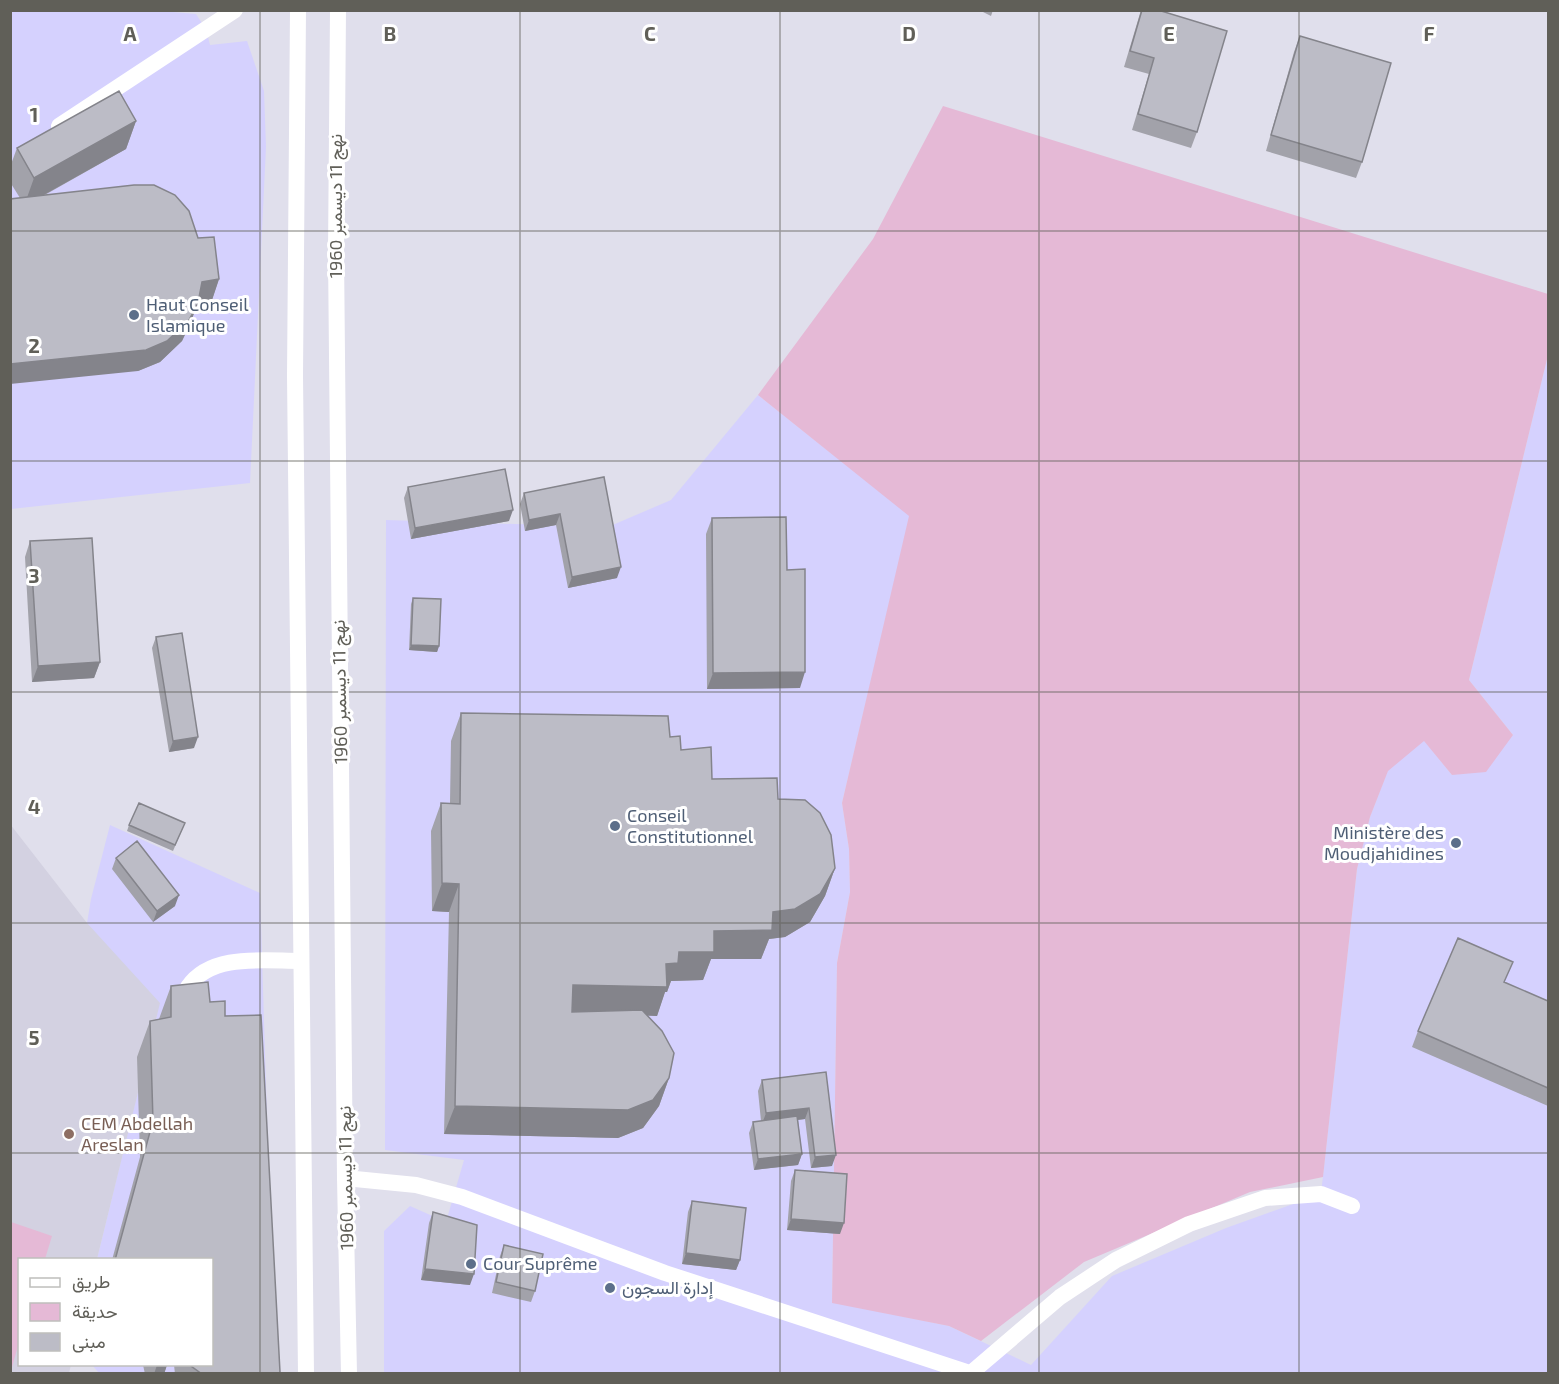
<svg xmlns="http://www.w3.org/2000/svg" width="1559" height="1384" font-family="'Exo 2',Vazirmatn,sans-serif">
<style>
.commercial{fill:#d5d1fe}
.education{fill:#d3d1e1}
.green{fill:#e5b9d6}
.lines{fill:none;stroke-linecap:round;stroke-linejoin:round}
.service{stroke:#fff;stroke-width:16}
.secondary{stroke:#fff;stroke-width:16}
.wall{fill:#a2a2aa}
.shaded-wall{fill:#84848b}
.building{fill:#bcbcc6;stroke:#84848b;stroke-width:1.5}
.grid{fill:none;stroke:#605f58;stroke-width:1.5;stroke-opacity:0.55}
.service-dot{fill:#5c6f8a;stroke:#fff;stroke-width:2}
.education-dot{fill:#8d6e63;stroke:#fff;stroke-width:2}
.labels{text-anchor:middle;stroke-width:6;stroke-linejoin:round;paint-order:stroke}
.street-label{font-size:18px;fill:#605f58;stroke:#fff}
.service-label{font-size:18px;fill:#4e5e75;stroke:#fff;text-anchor:start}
.education-label{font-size:18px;fill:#785e54;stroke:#fff;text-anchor:start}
.grid-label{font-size:20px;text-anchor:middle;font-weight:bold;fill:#605f58;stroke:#fff;stroke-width:6;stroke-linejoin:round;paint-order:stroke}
</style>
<rect width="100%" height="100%" fill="#e0dfec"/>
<path class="commercial" d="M150,10L196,14L206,29L210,45L247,41L264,91L266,147L250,483L11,509L10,11Z
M1548,355V1373H384V1231L410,1206L446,1222L464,1160L385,1150L386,520L608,527L671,500L758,395L910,516L842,803L849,849L850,892L837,963L832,1302L949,1326L1031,1365L1112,1276L1226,1228L1321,1194L1357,869L1370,817L1388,770L1424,740L1452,775L1513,735L1469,680Z
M110,825L260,893L275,1373H99L92,1365L212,1364V1260L97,1259L158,1009L87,923L91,899Z"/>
<path class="education" d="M10,824L87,923L160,1003L97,1259L20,1260V1364L71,1365L69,1373H11Z"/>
<path class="green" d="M943,106L1548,294V355L1469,680L1513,735L1486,772L1452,775L1424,741L1388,771L1370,817L1357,869L1323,1177L1250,1192L1084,1262L981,1341L949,1326L832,1303L837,963L850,892L849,849L842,803L909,516L758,395L873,239Z
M11,1222L52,1236L45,1259L20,1260L19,1342L11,1371Z"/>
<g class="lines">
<path class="service" d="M59,126L235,10
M180,1004C183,999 185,992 188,987C211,953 264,961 300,961
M345,1178L416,1185L462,1197L665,1273L973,1374
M971,1373L1060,1297L1116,1260L1189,1224L1265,1198L1321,1194L1352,1206"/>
<path class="secondary" d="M298,10L295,376L306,1374
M338,10L336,253L345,1178L349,1374"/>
</g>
<path class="wall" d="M979,10H993L991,16Z
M1141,10L1197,132L1191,148L1132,130L1149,74L1124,67Z
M1300,36L1362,162L1356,178L1266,151L1294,52Z
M136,121L126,149L43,196L198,238L219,279L212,300L198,302L190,324L182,341L160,362L138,371L20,198L10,182V167L17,148Z
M604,477L617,578L568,588L556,525L525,531L520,504L524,493Z
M408,487L509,521L411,539L404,498Z
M712,518L787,570L800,688L707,689L706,534Z
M30,541L100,662L94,678L32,682L25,557Z
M413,598L439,646L437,652L409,650L411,604Z
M156,637L194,748L169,752L152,648Z
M461,713L670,737L681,750L712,779L778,799L835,868L825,896L810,922L785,937L769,939L761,959H711L703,980L671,981L667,992H665L657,1016L647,1015L669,1078L659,1106L643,1128L618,1138L444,1134L449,912L432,911L431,831L441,803H450L451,741Z
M185,823L173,851L127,831L129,825Z
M116,858L175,906L153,922L112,869Z
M1505,983L1548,1001V1106L1412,1047L1418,1031Z
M171,986L210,1002L225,1016L279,1374H175L174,1365H212V1260H112L140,1157L137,1057L150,1021L159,1019Z
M826,1072L832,1166L811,1168L805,1119L798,1120L802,1154L798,1165L754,1170L749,1133L753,1122L761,1121L758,1091L762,1080Z
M795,1170L840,1234L787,1230L791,1181Z
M692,1201L740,1260L736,1270L682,1264L688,1212Z
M433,1212L470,1285L421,1280L429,1223Z
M504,1245L535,1291L531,1302L492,1293L500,1256Z
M143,1365H167L164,1374H145Z"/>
<path class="shaded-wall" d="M136,121L126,149L24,206L34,178Z
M219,279L212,300L195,303L202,282Z
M198,303L190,324L182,341L160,362L138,371L10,384V364Z
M513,510L509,521L411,539L415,528Z
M560,514L556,525L525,531L529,520Z
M621,567L617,578L568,588L572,577Z
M411,645L439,646L437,652L409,650Z
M100,662L94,678L32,682L38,666Z
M805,672L800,688L707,689L713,673Z
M198,737L194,748L169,752L173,741Z
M835,868L825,896L810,922L785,937L769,939L761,959H711L703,980L671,981L667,992H665L657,1016L562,1013L573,985L666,964L679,952L714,931L773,912Z
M442,883L459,884L449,912L432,911Z
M179,895L175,906L153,922L157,911Z
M669,1078L659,1106L643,1128L618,1138L444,1134L455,1106Z
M809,1108L805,1119L762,1124L766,1113Z
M802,1154L798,1165L754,1170L758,1159Z
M836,1155L832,1166L811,1168L815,1157Z
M791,1219L844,1223L840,1234L787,1230Z
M686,1253L740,1260L736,1270L682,1264Z
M425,1269L474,1274L470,1285L421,1280Z
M157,1365H167L164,1374H154Z"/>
<path class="building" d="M1142,10H1158L1227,31L1197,132L1138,114L1154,58L1130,51Z
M1300,36L1391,63L1362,162L1271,135Z
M119,91L136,121L34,178L17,148Z
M134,185H154L175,195L189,211L198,238L214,237L219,279L202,282L198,303L189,320L167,341L146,350L10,364V199Z
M505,469L513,510L415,528L408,487Z
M604,477L621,567L572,577L560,514L529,520L524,493Z
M786,517L787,570L805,569V672L713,673L712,518Z
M92,538L100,662L38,666L30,541Z
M413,598L441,599L439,646L411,645Z
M182,633L198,737L173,741L156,637Z
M461,713L668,716L670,737L680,736L681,750L711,747L712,779L777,778L778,799L805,800L820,813L831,835L835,868L820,894L795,909L773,912L772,930L714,931V952H679L678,963L666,964L667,987L573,985L572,1012L642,1010L662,1031L674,1053L669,1078L653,1100L628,1110L455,1106L459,884L442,883L441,803L460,804Z
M139,803L185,823L175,845L129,825Z
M137,841L179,895L157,911L116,858Z
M1458,938L1513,962L1504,982L1548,1001V1088L1418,1031Z
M208,982L210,1002L225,1001V1016L261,1015L280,1372L278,1374H202L191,1366V1365H212V1260H115L153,1121L150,1021L171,1017V986Z
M826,1072L836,1155L815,1157L809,1108L766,1113L762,1080Z
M797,1116L802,1154L758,1159L753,1122Z
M795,1170L847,1174L844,1223L791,1219Z
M692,1201L746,1208L740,1260L686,1253Z
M433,1212L477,1225L474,1274L425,1269Z
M504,1245L543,1254L535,1291L496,1282Z"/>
<path class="grid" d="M260,10V1374M520,10V1374M780,10V1374M1039,10V1374M1299,10V1374M10,231H1548M10,461H1548M10,692H1548M10,923H1548M10,1153H1548"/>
<g class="service-dot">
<circle cx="134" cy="315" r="6"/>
<circle cx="615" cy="826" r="6"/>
<circle cx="1456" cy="843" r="6"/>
<circle cx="471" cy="1264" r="6"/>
<circle cx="610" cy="1288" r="6"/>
</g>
<circle class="education-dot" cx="69" cy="1134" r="6"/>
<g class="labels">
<g class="street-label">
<text transform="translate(336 206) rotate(-90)" y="6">نهج 11 ديسمبر 1960</text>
<text transform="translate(340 692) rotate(-91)" y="6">نهج 11 ديسمبر 1960</text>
<text transform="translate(346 1178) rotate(-91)" y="6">نهج 11 ديسمبر 1960</text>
</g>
<g class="service-label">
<text x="146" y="311">Haut Conseil<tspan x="146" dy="21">Islamique</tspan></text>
<text x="627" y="822">Conseil<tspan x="627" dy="21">Constitutionnel</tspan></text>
<text x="1444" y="839" text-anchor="end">Ministère des<tspan x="1444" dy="21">Moudjahidines</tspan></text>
<text x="483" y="1270">Cour Suprême</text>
<text x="622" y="1294">إدارة السجون</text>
</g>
<g class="education-label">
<text x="81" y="1130">CEM Abdellah<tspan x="81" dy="21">Areslan</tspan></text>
</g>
</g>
<g class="grid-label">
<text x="130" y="41">A</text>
<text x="390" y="41">B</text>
<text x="650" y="41">C</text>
<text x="909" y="41">D</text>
<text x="1169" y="41">E</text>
<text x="1429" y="41">F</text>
<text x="34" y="122">1</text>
<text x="34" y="353">2</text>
<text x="34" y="583">3</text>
<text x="34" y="814">4</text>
<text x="34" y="1045">5</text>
</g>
<rect width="1559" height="1384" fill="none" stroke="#605f58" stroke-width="24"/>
<rect x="18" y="1258" width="195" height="108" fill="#ffffff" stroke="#bfbfbc" stroke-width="1.5"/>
<rect x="30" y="1278" width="30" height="9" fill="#ffffff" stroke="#bfbfbc" stroke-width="1.5"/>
<text x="72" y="1288" font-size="18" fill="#605f58">طريق</text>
<rect x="30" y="1303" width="30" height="18" fill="#e5b9d6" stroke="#bfbfbc" stroke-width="1.5"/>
<text x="72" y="1318" font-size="18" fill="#605f58">حديقة</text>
<rect x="30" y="1333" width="30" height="18" fill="#bcbcc6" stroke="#bfbfbc" stroke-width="1.5"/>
<text x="72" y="1348" font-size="18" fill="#605f58">مبنى</text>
</svg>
